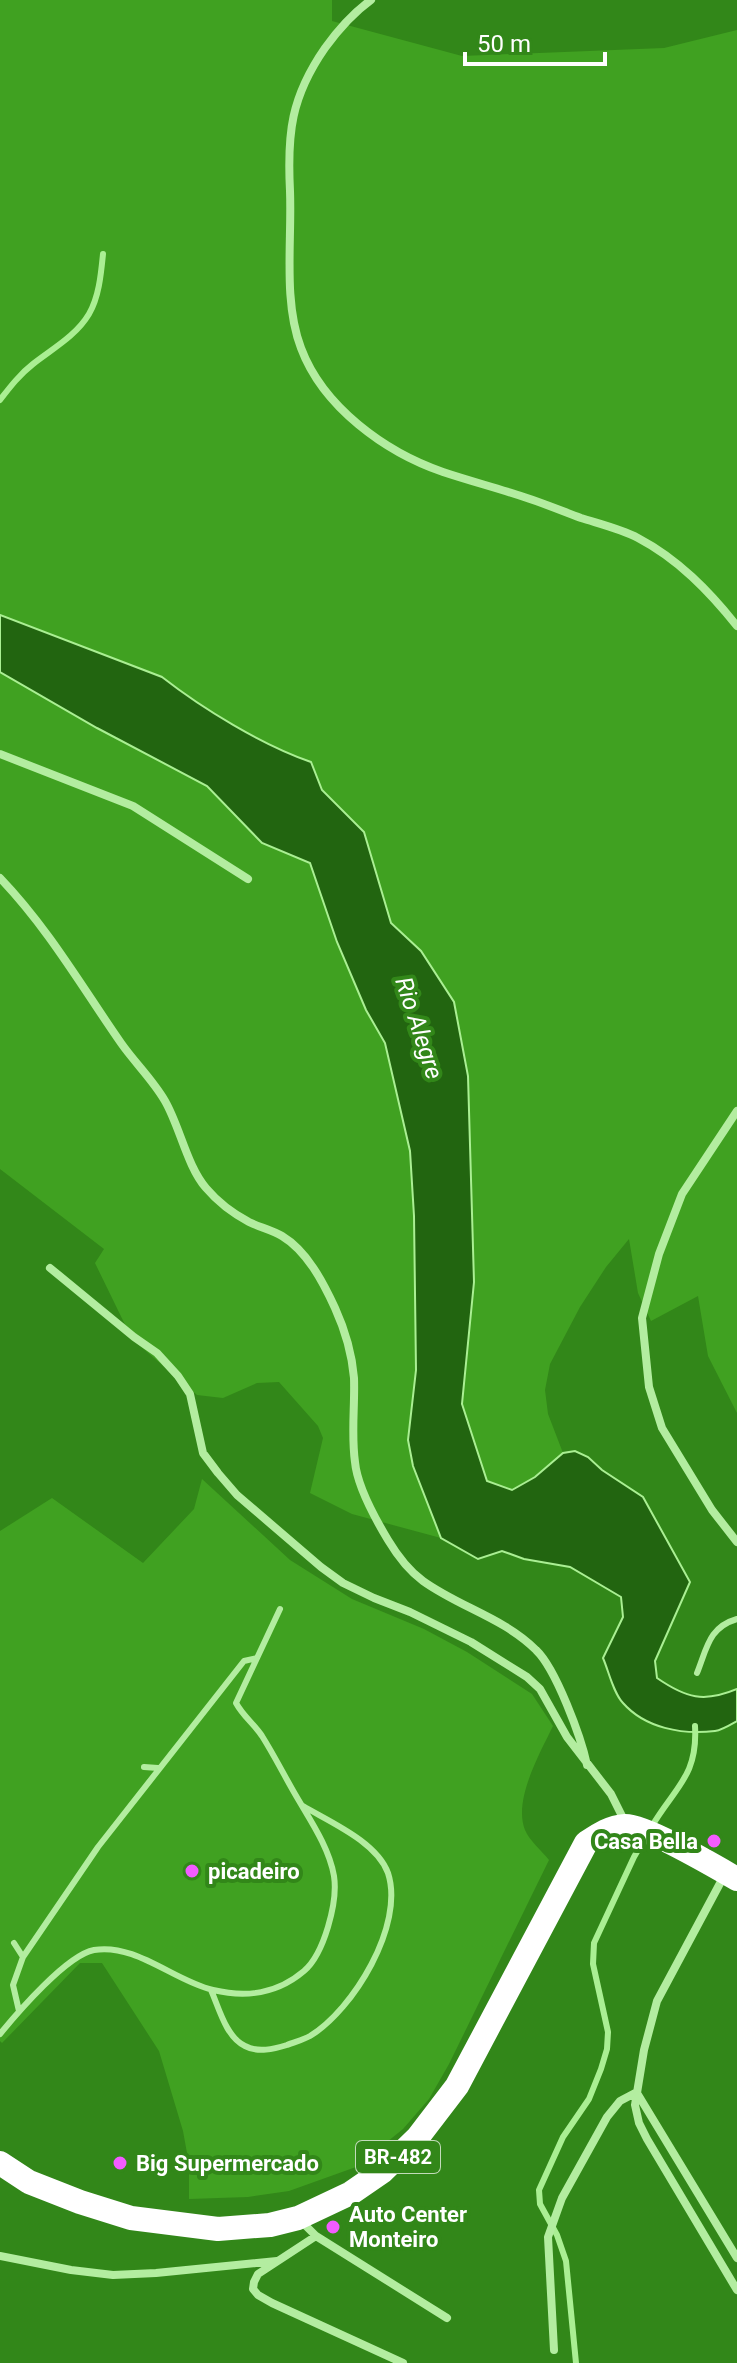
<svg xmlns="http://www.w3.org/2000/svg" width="737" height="2363" font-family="Roboto,sans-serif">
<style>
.green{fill:#40a121}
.water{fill:#226510;stroke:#aaef93;stroke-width:2}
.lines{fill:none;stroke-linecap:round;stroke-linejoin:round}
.stream{stroke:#aaef93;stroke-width:6}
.lane{stroke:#b3eda0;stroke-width:6}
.street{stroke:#b3eda0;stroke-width:8}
.highway{stroke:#fff;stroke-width:24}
.poi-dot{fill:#f25cff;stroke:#328719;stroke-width:3}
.labels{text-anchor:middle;stroke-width:8;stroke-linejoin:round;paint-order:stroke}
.shield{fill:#328719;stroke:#c2dbba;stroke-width:2}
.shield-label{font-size:20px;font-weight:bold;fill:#fff}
.poi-label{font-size:22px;font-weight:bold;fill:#fff;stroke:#328719;text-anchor:start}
.water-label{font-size:24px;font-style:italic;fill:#fff;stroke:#328719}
</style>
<rect width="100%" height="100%" fill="#328719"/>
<path class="green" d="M0,0H332V21L462,56L664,48L737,30V1413L708,1356L698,1296L651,1321L638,1293L629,1239L606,1267L580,1307L550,1364L545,1390L548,1414L563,1453L535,1477L511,1490L487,1481L462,1404L474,1282L468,1076L421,951L391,923L364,832L322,790L311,762C262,745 203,709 162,677L0,615Z
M0,672L97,728L207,786L262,843L310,863L337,942L366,1010L385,1043L410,1151L414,1215L416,1370L408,1440L413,1466L441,1538L352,1514L310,1493L323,1438L318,1426L279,1382L257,1383L223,1398L197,1395L132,1339L95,1263L104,1249L0,1169Z
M202,1479L290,1560L352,1599L424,1629L467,1652L532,1694L553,1726C540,1753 513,1800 525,1830C529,1840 542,1851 549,1860L449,2064L429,2099L403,2129L356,2167L289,2191L248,2197L189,2199V2164L183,2131L159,2051L102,1963H80L2,2043L0,2041V1531L52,1498L143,1563L194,1509Z"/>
<path class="water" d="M0,615L162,677C203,709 262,745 311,762L322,790L364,832L391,923L421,951L454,1002L468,1076L474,1282L462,1404L487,1481L512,1490L535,1477L563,1453L575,1451L588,1457L602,1470L643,1497L690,1582L655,1661L657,1678C686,1698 704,1703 737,1689V1721C730,1725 722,1730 715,1731C682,1735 645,1728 623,1703C613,1692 609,1672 603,1658L623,1617L621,1597L570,1567L524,1559L502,1551L478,1559L441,1538L413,1466L408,1440L416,1370L414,1216L410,1151L385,1043L366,1010L337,942L310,863L262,843L207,786L97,728L0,672Z"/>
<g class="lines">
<path class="stream" d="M0,400C10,387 20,374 33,364C52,349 76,336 89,314C99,297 101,274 103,254
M652,1826C675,1787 698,1776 695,1726
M576,2363L566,2261L557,2235L540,2204L539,2190L563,2137L589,2099L601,2069L607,2049L608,2032L593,1964L594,1943L634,1857L646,1836"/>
<path class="lane" d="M697,1673C707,1648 709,1627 737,1619
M144,1767L158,1768
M14,1943L23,1957
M211,1990C219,2008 226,2037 245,2046C258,2053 274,2049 287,2045C294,2042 303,2040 310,2036C353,2010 405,1925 388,1873C377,1842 330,1822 303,1806
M19,2011L13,1985L23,1957L98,1847L244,1661L257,1658
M0,2034C18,2012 67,1955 94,1950C136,1943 174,1981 213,1990C247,1998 277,1994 304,1971C324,1954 338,1902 334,1876C329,1847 310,1820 295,1794C284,1775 274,1755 262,1736C254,1724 243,1716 236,1703L280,1609"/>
<path class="street" d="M371,0C353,13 338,30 325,48C291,97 287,133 290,191C292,241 283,301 301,348C323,407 385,452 443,472C470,481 497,488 524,497C543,503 562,511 581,518C600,524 621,529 638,538C678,559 709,591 737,626
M0,754L133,806L248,879
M0,878C48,928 82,987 121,1043C135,1063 153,1080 165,1101C180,1127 187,1166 206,1188C217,1201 234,1214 249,1222C259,1227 272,1230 282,1236C307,1251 323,1282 335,1308C345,1330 352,1354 354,1378C355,1406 351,1434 355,1462C357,1485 376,1520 388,1540C397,1555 408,1570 423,1581C459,1607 504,1618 536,1650C556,1669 581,1737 587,1765
M737,1111L682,1194L659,1254L642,1318L649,1387L662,1428L712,1510L737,1542
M50,1268L134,1337L157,1353L178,1376L190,1394L203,1453L218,1473L237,1495L321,1567L343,1583L374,1598L410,1612L471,1642L527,1677L540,1689L567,1737L611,1794L626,1824
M725,1874L657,2001L644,2050L635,2105L639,2123L647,2139L737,2290
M637,2093L737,2258
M301,2221L316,2236L447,2318
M316,2236L258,2274L254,2282L253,2289L258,2295L272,2303L403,2363
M0,2256L71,2270L113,2275L156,2273L277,2261
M554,2350L548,2237L562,2198L607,2117L620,2101L637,2092"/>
<path class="highway" d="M0,2163L29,2182L80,2202L131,2218L218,2229L270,2225L298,2218L351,2193L383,2171L418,2137L457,2086L586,1843C598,1835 609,1827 625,1826C645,1825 716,1867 737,1879"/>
</g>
<g class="poi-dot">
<circle cx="714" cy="1841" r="8"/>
<circle cx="192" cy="1871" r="8"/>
<circle cx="120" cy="2163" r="8"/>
<circle cx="333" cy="2227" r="8"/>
</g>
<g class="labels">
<rect class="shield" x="356" y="2141" width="84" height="32" rx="6"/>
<g class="shield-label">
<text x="398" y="2164">BR-482</text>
</g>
<g class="poi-label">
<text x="698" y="1849" text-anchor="end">Casa Bella</text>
<text x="208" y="1879">picadeiro</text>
<text x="136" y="2171">Big Supermercado</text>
<text x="349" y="2222">Auto Center<tspan x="349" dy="25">Monteiro</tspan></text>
</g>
<g class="water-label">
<text transform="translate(419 1028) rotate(72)" y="8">Rio Alegre</text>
</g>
</g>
<path d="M465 52v12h140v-12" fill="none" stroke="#ffffff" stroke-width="4"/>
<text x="477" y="52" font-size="24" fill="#ffffff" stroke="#328719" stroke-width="6" paint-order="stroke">50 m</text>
</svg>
